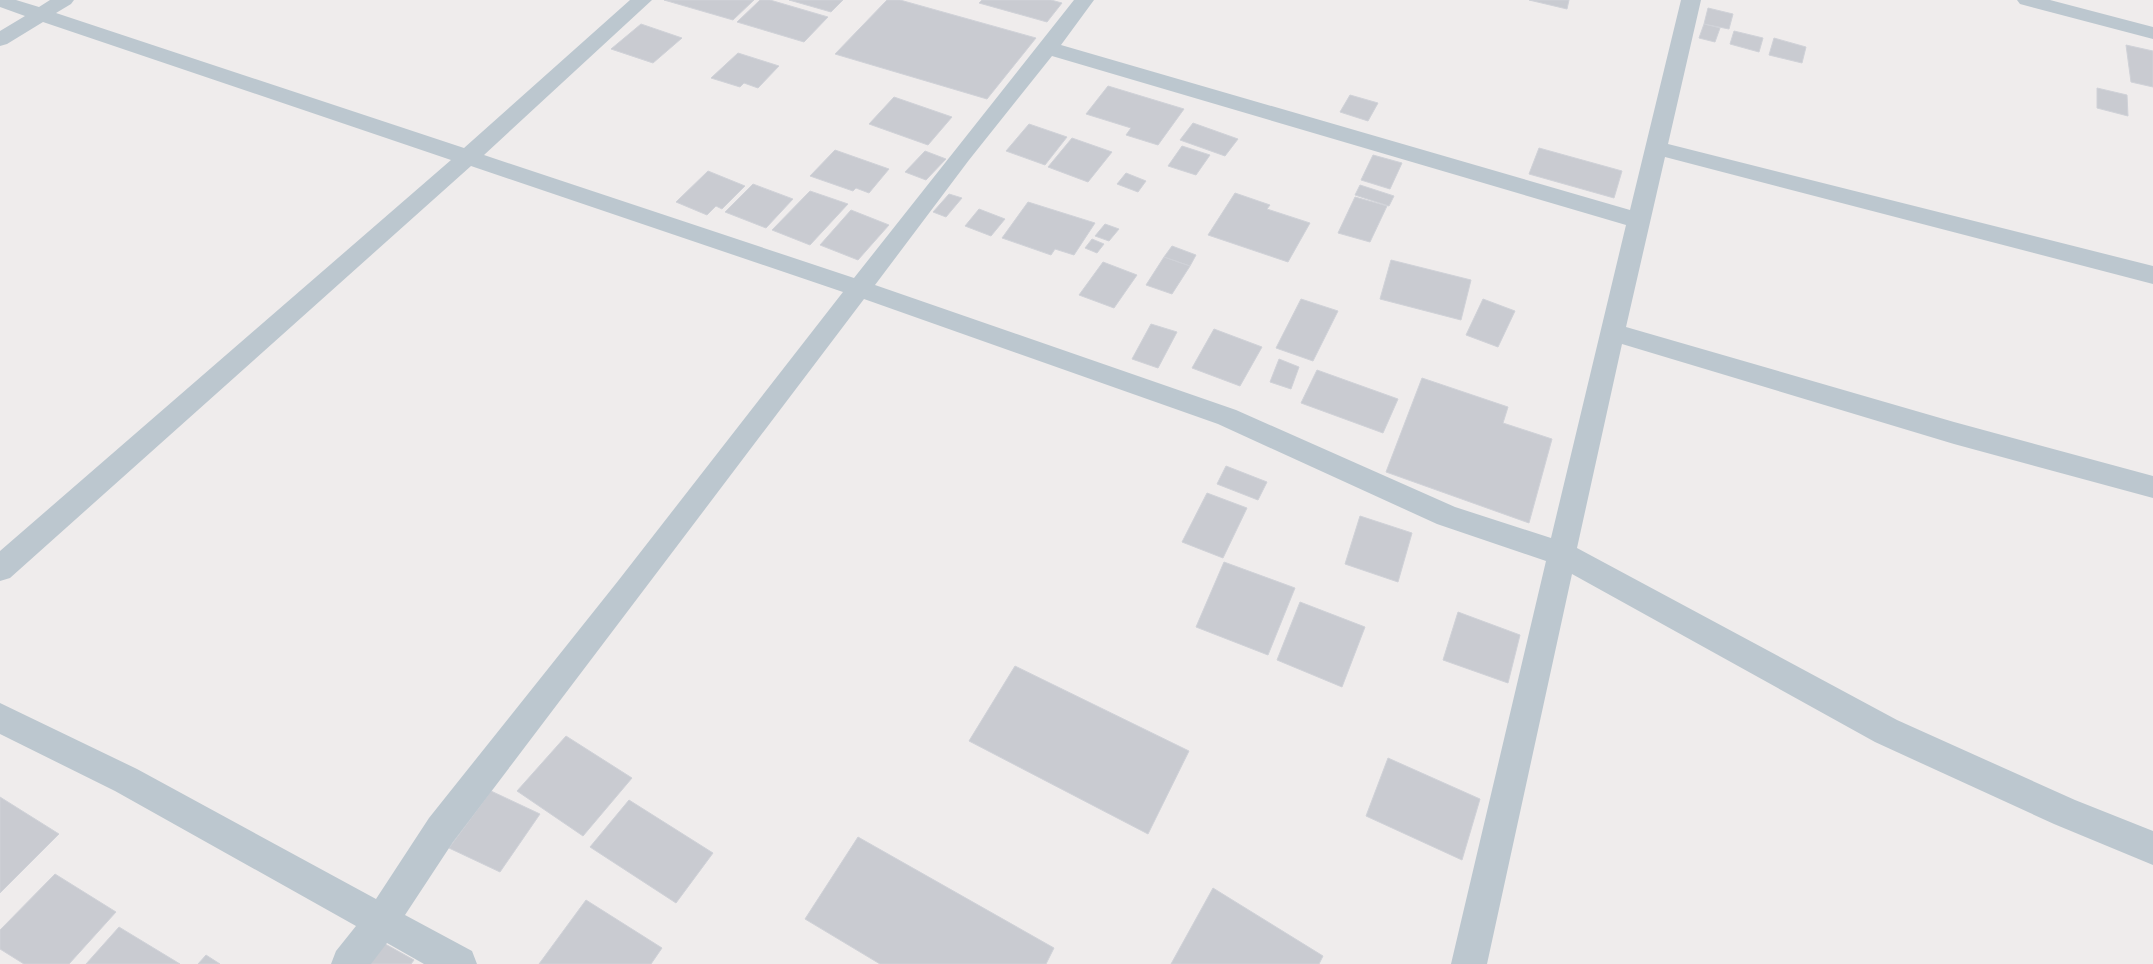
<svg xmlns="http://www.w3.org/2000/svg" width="2153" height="964" font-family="'Open Sans',sans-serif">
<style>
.building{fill:#c9cbd1;stroke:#d0d2d8}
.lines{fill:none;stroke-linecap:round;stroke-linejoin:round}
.minor{fill:#bcc7cf;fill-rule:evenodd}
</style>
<rect width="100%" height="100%" fill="#efecec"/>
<path class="building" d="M664,0H754L733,20Z
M760,0H770L828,17L804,42L737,22Z
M789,0H843L831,12Z
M887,0H900L1036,38L987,99L835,54Z
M982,0H1051L1062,3L1047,22L979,3Z
M1529,0H1569L1567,9Z
M1708,8L1733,14L1729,29L1704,24Z
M641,24L682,38L653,63L611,49Z
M1704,24L1720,28L1715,42L1699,38Z
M1734,31L1763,38L1759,52L1730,44Z
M1774,38L1806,47L1802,63L1769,55Z
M2126,45L2153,51V87L2131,82Z
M738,53L779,66L758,88L744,83L740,87L711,78Z
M1108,86L1184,109L1158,145L1126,135L1131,128L1086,114Z
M2097,88L2127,95L2128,116L2097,108Z
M1350,95L1378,103L1368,121L1340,112Z
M894,97L952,117L928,145L869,124Z
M1193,123L1238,139L1225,156L1180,140Z
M1029,124L1067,137L1045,165L1006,151Z
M1072,138L1112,152L1088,182L1048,167Z
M1182,146L1210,155L1196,175L1168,166Z
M1539,148L1622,171L1614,198L1529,174Z
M835,150L889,169L869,193L856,188L853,191L810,176Z
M925,151L946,159L926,180L905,172Z
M1373,155L1402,163L1390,189L1361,180Z
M708,171L745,186L722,209L716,206L707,215L676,202Z
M1126,173L1146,181L1138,192L1117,184Z
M753,184L793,199L766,228L725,212Z
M1360,185L1394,196L1389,206L1355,195Z
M810,191L848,204L810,245L772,230Z
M1235,193L1270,205L1267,209L1310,223L1288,262L1208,235Z
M949,194L962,198L946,217L933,212Z
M1355,197L1387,206L1370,242L1338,233Z
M1028,202L1095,223L1074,255L1055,249L1051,255L1002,238Z
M979,209L1005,219L991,236L965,226Z
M851,210L889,225L858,260L820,245Z
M1105,224L1119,229L1109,241L1095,236Z
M1092,239L1104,244L1097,253L1085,248Z
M1172,246L1196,255L1190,266L1164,257Z
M1164,257L1190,266L1172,294L1146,285Z
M1391,260L1471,280L1461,320L1380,299Z
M1103,262L1137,275L1114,308L1079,295Z
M1301,299L1338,311L1313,361L1276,348Z
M1483,299L1515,311L1498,347L1466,335Z
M1151,324L1177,332L1158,368L1132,359Z
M1214,329L1262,347L1240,386L1192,368Z
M1279,359L1299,367L1291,389L1270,382Z
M1317,370L1398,399L1383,433L1301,403Z
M1422,378L1508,407L1503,423L1552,439L1529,523L1386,472Z
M1226,466L1267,482L1258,500L1217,484Z
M1207,493L1247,508L1223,558L1182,542Z
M1360,516L1412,533L1398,582L1345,564Z
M1224,562L1295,588L1268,655L1196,627Z
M1300,602L1365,627L1342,687L1277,660Z
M1458,612L1520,635L1508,683L1443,660Z
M1015,666L1189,751L1148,834L969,741Z
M566,736L632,778L583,836L517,791Z
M1388,758L1480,799L1462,860L1366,816Z
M491,791L540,814L500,872L449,848Z
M0,797L59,834L0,893Z
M629,800L713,853L676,903L590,847Z
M858,837L1054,948L1046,964H880L805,919Z
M55,874L116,912L69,964H24L0,949V930Z
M1213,888L1323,956L1319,964H1171Z
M586,900L662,948L651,964H539Z
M119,927L180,964H86Z
M378,940L414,960L411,964H361Z
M206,955L220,964H198Z"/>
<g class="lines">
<path class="minor" d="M0,0H16L39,7L50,0H74L71,4L56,13L464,148L630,0H652L484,155L854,278L1074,0H1094L1061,45L1630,210L1681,0H1701L1668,144L2153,266V284L1665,157L1626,327L1954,422L2153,476V498L1954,444L1622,344L1577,548L1897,720L2075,800L2153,831V865L2054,824L1875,742L1572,574L1487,964H1451L1546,561L1437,524L1218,424L864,299L453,842L405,915L472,951L477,964H424L387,943L371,964H331L336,951L356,926L115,791L0,734V703L137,769L376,899L429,818L618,581L843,292L471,166L10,578L0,581V551L451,160L43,22L7,44L0,46V31L25,16L0,7ZM1052,56L1626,225L1551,538L1455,507L1236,410L875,285L969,160Z
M2017,0H2050L2153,27V39L2020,4Z"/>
</g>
</svg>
